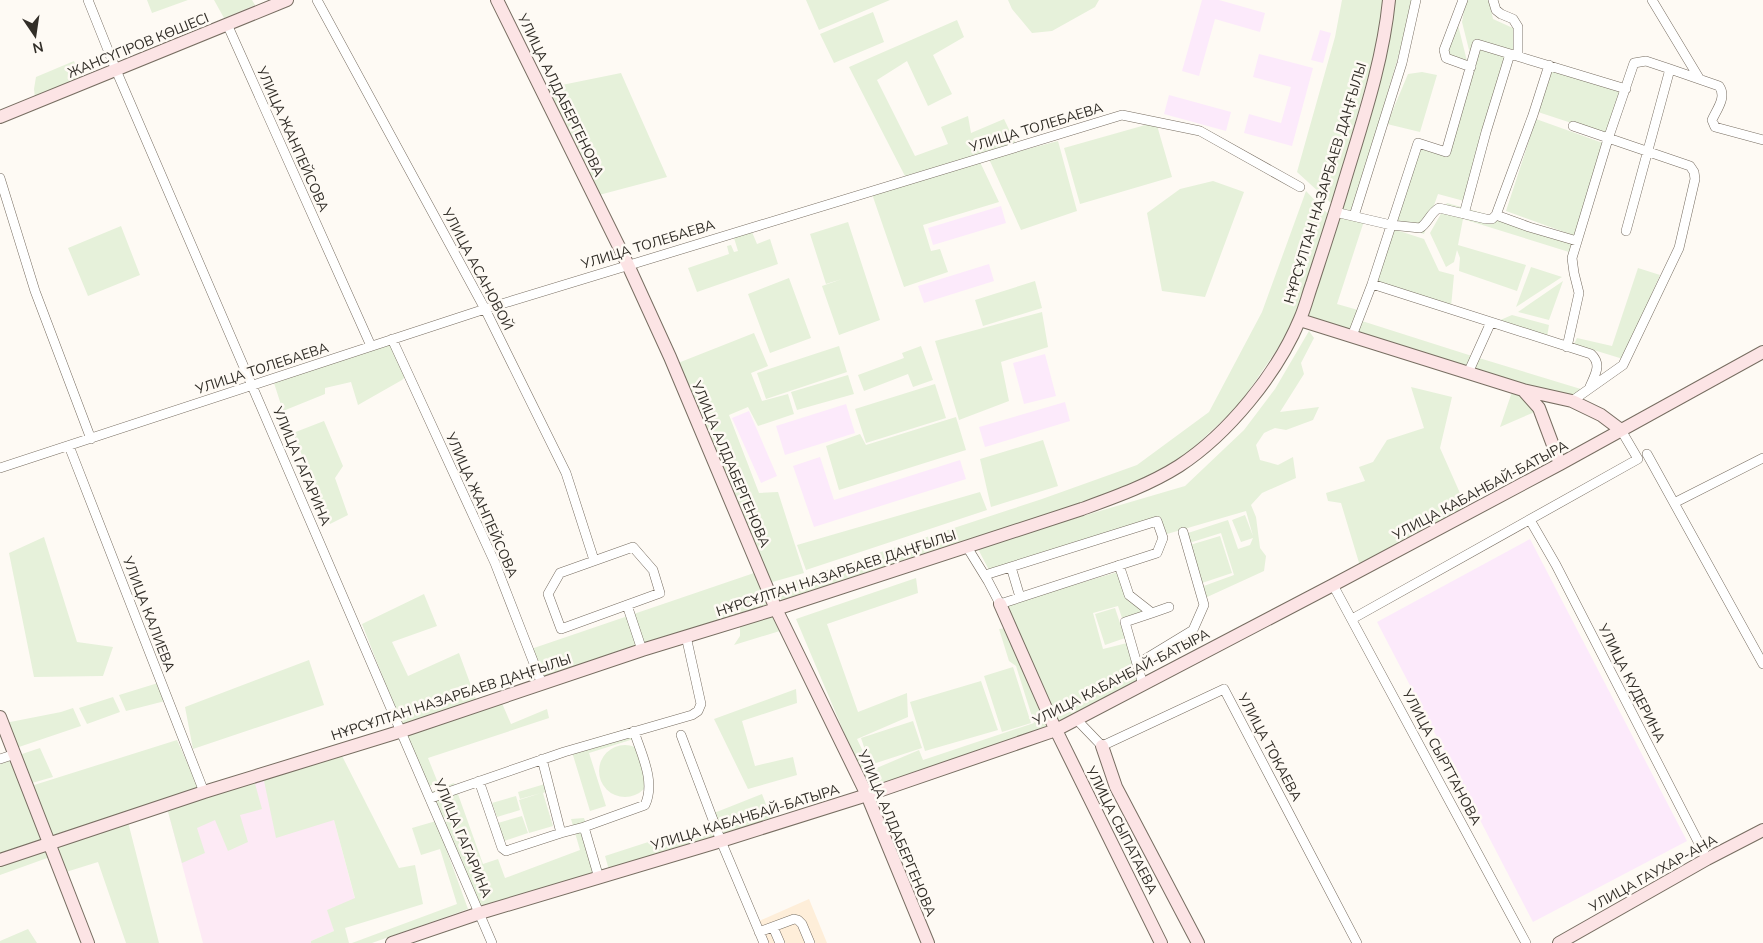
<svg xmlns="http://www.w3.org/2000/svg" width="1763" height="943" font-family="'Nunito Sans',sans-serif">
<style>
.built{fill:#feeed9}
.education{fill:#fceafb}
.medical{fill:#fdeaf5}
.green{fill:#e6f1da}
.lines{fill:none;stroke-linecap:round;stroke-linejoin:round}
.street-casing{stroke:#776d61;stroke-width:10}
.secondary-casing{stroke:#776d61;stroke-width:14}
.street{stroke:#fff;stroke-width:9}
.secondary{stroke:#fce4e5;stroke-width:12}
.labels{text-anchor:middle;stroke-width:5;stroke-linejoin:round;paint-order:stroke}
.street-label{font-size:14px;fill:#322e28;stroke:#fefaf4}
</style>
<rect width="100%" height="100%" fill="#fefaf4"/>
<path class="built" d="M809,899L827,943H768L759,921Z"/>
<path class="education" d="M1202,0H1219L1265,13L1260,32L1215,19L1199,76L1182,71Z
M1320,30L1331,33L1323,63L1311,60Z
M1259,54L1313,68L1292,146L1244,133L1249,114L1281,123L1291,87L1253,77Z
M1169,95L1231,112L1226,131L1164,114Z
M1001,206L1006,223L933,245L928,228Z
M989,264L994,281L924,303L918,286Z
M1045,354L1056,396L1024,404L1013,363Z
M1065,402L1070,421L985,447L979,427Z
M846,404L855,433L785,455L776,426Z
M749,411L777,476L761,483L732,418Z
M820,457L834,500L960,460L966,479L814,527L793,466Z
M1530,539L1687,841L1533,922L1377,622Z"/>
<path class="medical" d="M263,776L334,820L355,899L328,910L334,931L311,941V943H203L167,808Z"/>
<path class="green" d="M147,0H188L152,13Z
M214,0H252L255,5L224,18Z
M806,0H890L819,30Z
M1008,0H1099L1095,7L1052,31L1032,33L1012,9Z
M1342,0H1385L1384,20L1332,204L1297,172L1335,37Z
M1392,0H1414V3L1352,214L1339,209Z
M1466,0H1489L1493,19L1515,29L1516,53L1476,42L1471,58L1462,22Z
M873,12L884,42L834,63L820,34Z
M957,20L964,37L933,55L952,94L928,106L907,61L877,80L915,156L948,144L941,127L968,116L971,133L1004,119L1016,144L905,176L849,67Z
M1457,21L1468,65L1441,59Z
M1479,46L1508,55L1464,201L1438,194L1424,234L1393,224L1419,145L1446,153Z
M74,61L81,80L35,98L34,89L36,77Z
M1551,69L1622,92L1605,134L1538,112Z
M1422,72L1437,75L1420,132L1387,124L1408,74Z
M621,73L667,177L599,195L547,88Z
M1536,119L1603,143L1575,236L1506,211Z
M1156,122L1172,177L1080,204L1064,148Z
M1058,141L1077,211L1021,230L989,159Z
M980,162L999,202L923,225L931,251L940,249L948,272L904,287L872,194Z
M1213,181L1244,192L1205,297L1162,291L1147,213L1180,189Z
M1306,191L1328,214L1295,323L1239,405L1180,460L1095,504L781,602V585L1042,499L1137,465L1209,412L1262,312Z
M1447,203L1500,218L1573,244L1569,252L1463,219L1458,245L1526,265L1517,291L1459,271L1460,258L1457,250L1454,262L1446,267L1430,233Z
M1337,214L1364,221L1337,304L1358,310L1351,333L1303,318Z
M848,222L880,320L839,335L822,286L842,279L826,284L810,234Z
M121,226L140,275L88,296L68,248Z
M1393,229L1424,239L1439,271L1454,275L1451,307L1376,282Z
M752,232L757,244L770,239L778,264L697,292L688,268L729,254L727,246L731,245L734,252L738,251L734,238Z
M1531,267L1562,277L1516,307Z
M1638,268L1660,275L1623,359L1574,344L1577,338L1612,346Z
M789,278L811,338L770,353L748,294Z
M1035,281L1042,308L983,326L975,300Z
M1563,281L1549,320L1518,312Z
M1042,312L1048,347L1001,362L1009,401L959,420L935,341Z
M1512,315L1549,325L1547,337L1498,321Z
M1362,321L1472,356L1466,370L1356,333Z
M1309,331L1314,338L1301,363L1304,374L1280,412L1319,407L1313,420L1286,430L1275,428L1264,433L1256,445L1260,460L1278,465L1293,457L1296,478L1262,493L1251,505L1256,517L1260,548L1266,556L1264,571L1205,598L1201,587L1234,575L1221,533L1189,543L1188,533L1228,520L1238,549L1250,545L1253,538L1241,542L1232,520L1245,515L1253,536L1246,511L1167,534L1160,518L990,572L977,547L1185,486L1244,430L1275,389Z
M754,333L768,366L751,373L762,401L788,394L794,414L758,426L748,407L729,415L759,493L778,492L804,573L769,583L678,363Z
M391,343L406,376L402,380L358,405L351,382L325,388V394L283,411L274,383Z
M839,346L847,372L766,399L757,373Z
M921,346L933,380L913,387L908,374L864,391L858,375L904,358L902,353Z
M1479,358L1584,390L1566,404L1471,370Z
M848,375L854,394L797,410L791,392Z
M935,384L946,418L866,443L855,409Z
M1411,387L1452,397L1440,448L1467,509L1360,566L1341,503L1328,501L1326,493L1365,481L1359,467L1373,462L1387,440L1424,428Z
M1513,389L1537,411L1500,427Z
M956,417L966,450L839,490L826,446L860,434L866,445Z
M324,421L343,466L335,478L348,515L330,524L293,433Z
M1043,440L1058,486L991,507L980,459Z
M980,492L987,510L806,570L797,545Z
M1220,536L1232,573L1202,583L1190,545Z
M44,537L77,642L113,647L103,676L34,677L9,553Z
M757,572L770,605L544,678L531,649Z
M1118,572L1127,597L1143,612L1122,618L1118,606L1093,613L1103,649L1127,643L1139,684L1057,725L1004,605Z
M916,578L918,593L827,624L858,712L907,693L908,717L857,739L872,770L919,750L923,760L1034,723L1016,666L1009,661L999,629L1006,628L1049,729L868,789L796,619Z
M424,594L437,626L392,642L408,676L459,653L477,702L402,726L362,624Z
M1115,608L1125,638L1105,645L1095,614Z
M775,612L783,630L734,645L740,636V625Z
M309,660L324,705L193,749L185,707Z
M1013,667L1031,723L1002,732L984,676Z
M981,681L998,730L925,751L910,702Z
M158,683L165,701L126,711L119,695Z
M796,689L797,703L742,721L755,766L793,757L797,775L748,789L714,719Z
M113,697L120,712L87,724L79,708Z
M501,701L511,724L547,709L549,718L428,758L438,783L426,787L403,734Z
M73,708L81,726L16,748L5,723L61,712Z
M913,721L922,748L870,765L861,738Z
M636,726L640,737L589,753L606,806L590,811L572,752L584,748L583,742Z
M177,740L199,789L50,836L31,786Z
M599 771a26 26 0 1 1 52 0a26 26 0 1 1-52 0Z
M40,748L53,777L32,783L19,755Z
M340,752L399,868L415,865L423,904L345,928L349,943H311V941L334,931L327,910L355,898L334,820L276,838L263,776Z
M12,760L41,840L0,854V764Z
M254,780L262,809L240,815L248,842L228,851L215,820L197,828L205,853L182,863L167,808Z
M454,783L483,864L498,859L505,878L580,850L571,819L584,818L603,873L481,910L431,792Z
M545,784L547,791L543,793L553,826L529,833L519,800L541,793L520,799L518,792Z
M762,794L773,823L724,837L714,813Z
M516,796L520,810L497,817L492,803Z
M522,816L528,833L504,841L498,823Z
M436,821L468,909L372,943H352L457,904L440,849L421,855L412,828Z
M128,822L159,943H126L98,862L66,872L54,845Z
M676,833L695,839L713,833L715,840L609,870L605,856Z
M46,847L50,857L0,875V863Z
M28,929L37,943H0V941Z"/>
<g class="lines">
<g class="street-casing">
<path id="street" d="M88,0L116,70L492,943
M317,0L485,309L566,473L594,560
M1463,0L1444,50L1446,58L1471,67
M1493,0L1496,10L1501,14L1513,19L1518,27V56
M1652,0L1699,78
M227,24L371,346
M1670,69L1719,86C1727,97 1717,109 1712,120L1715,127L1763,140
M0,178L35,291L91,439
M1335,212L1391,225L1420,228C1428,223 1430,213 1439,208L1486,219H1492L1496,215L1533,115L1549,65
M1464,214L1486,132L1510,54
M1496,215L1529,227L1577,241
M1354,216L1402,63L1416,0
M1372,284L1418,143L1446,152L1477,44L1626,89
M1352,336L1372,284L1591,354C1603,365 1594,376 1589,389
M392,339L495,563L542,684
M1567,347L1579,293L1574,273L1572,258L1608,139L1634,63L1646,61L1670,69L1626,231
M1468,373L1491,322
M1572,401L1623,365L1679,248L1695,179L1694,172L1690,166L1573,126
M69,446L204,792
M1647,454L1763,664
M0,468L485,309L1122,115L1200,131L1300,187
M1674,503L1763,458
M1530,520L1556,565L1707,859
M633,547L653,570L660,593L561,629L548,594L560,573Z
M967,547L988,581L1000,604L1157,553L1163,538L1157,521L985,575
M1119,565L1129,595L1152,613L1125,622L1143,685
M1011,567L1020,597
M1333,585L1526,943
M627,605L642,650
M1152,613L1169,607
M1352,619L1638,459L1621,430
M1137,664L1193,630L1204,605L1183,532
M1077,720L1102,746L1224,689L1357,943
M681,735L721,841L764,943
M0,759L15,754
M479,781L502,848L506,851L561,833L542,759
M431,798L564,752L692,715L698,711L701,704L686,636
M561,833L584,827
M599,878L584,827L645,805C656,781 641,754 634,731
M773,927L780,943
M759,932L794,919L798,920L802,924L810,943"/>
</g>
<g class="secondary-casing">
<path id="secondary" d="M497,0L628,265L670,357L776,609L867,795L928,943
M0,117L287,0
M1300,320L1523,390L1539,408L1560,464
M1523,390L1572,401L1601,415L1621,430
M1000,604L1053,724L1161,943
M0,717L88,943
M1102,746L1116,787L1198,943
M0,860L204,792L402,731L642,650L776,609L1082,509C1115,497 1149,485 1179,466C1228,434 1277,374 1300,319C1305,308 1308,295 1312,284C1323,250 1334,217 1344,183C1362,123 1383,62 1389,0
M392,943L480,913L721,841L867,795L1056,730L1333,585L1560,464L1763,352
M1559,943L1707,859L1763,830"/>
</g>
<use href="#street" class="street"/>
<use href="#secondary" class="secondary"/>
</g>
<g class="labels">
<g class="street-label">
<text transform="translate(138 45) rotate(-22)" y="5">ЖАНСҮГІРОВ КӨШЕСІ</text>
<text transform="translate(561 95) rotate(64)" y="5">УЛИЦА АЛДАБЕРГЕНОВА</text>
<text transform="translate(1036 127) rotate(-17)" y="5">УЛИЦА ТОЛЕБАЕВА</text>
<text transform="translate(293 139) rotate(66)" y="5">УЛИЦА ЖАНПЕЙСОВА</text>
<text transform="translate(1325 183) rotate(-73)" y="5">НҰРСҰЛТАН НАЗАРБАЕВ ДАҢҒЫЛЫ</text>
<text transform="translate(648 244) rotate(-17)" y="5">УЛИЦА ТОЛЕБАЕВА</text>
<text transform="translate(478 269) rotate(62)" y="5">УЛИЦА АСАНОВОЙ</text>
<text transform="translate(262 368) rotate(-18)" y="5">УЛИЦА ТОЛЕБАЕВА</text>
<text transform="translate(731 464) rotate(67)" y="5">УЛИЦА АЛДАБЕРГЕНОВА</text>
<text transform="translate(302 466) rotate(67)" y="5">УЛИЦА ГАГАРИНА</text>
<text transform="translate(1480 490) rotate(-28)" y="5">УЛИЦА КАБАНБАЙ-БАТЫРА</text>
<text transform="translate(482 505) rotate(66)" y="5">УЛИЦА ЖАНПЕЙСОВА</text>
<text transform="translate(836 573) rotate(-18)" y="5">НҰРСҰЛТАН НАЗАРБАЕВ ДАҢҒЫЛЫ</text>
<text transform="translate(149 614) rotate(69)" y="5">УЛИЦА КАЛИЕВА</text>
<text transform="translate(1121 677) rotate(-27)" y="5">УЛИЦА КАБАНБАЙ-БАТЫРА</text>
<text transform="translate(1632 683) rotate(63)" y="5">УЛИЦА КУДЕРИНА</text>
<text transform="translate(451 697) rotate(-18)" y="5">НҰРСҰЛТАН НАЗАРБАЕВ ДАҢҒЫЛЫ</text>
<text transform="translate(1270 747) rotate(62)" y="5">УЛИЦА ТОКАЕВА</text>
<text transform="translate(1442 757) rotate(62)" y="5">УЛИЦА СЫРТТАНОВА</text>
<text transform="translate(745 817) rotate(-17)" y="5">УЛИЦА КАБАНБАЙ-БАТЫРА</text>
<text transform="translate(1122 830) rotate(63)" y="5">УЛИЦА СЫПАТАЕВА</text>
<text transform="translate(897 833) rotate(67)" y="5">УЛИЦА АЛДАБЕРГЕНОВА</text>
<text transform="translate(463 838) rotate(67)" y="5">УЛИЦА ГАГАРИНА</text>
<text transform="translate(1653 873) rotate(-29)" y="5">УЛИЦА ГАУХАР-АНА</text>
</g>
</g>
<g transform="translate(35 35) rotate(167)" stroke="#fefaf4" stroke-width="4" paint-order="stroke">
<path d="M0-4L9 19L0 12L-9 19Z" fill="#322e28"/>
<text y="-8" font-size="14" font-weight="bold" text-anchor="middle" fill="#322e28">N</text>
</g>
</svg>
